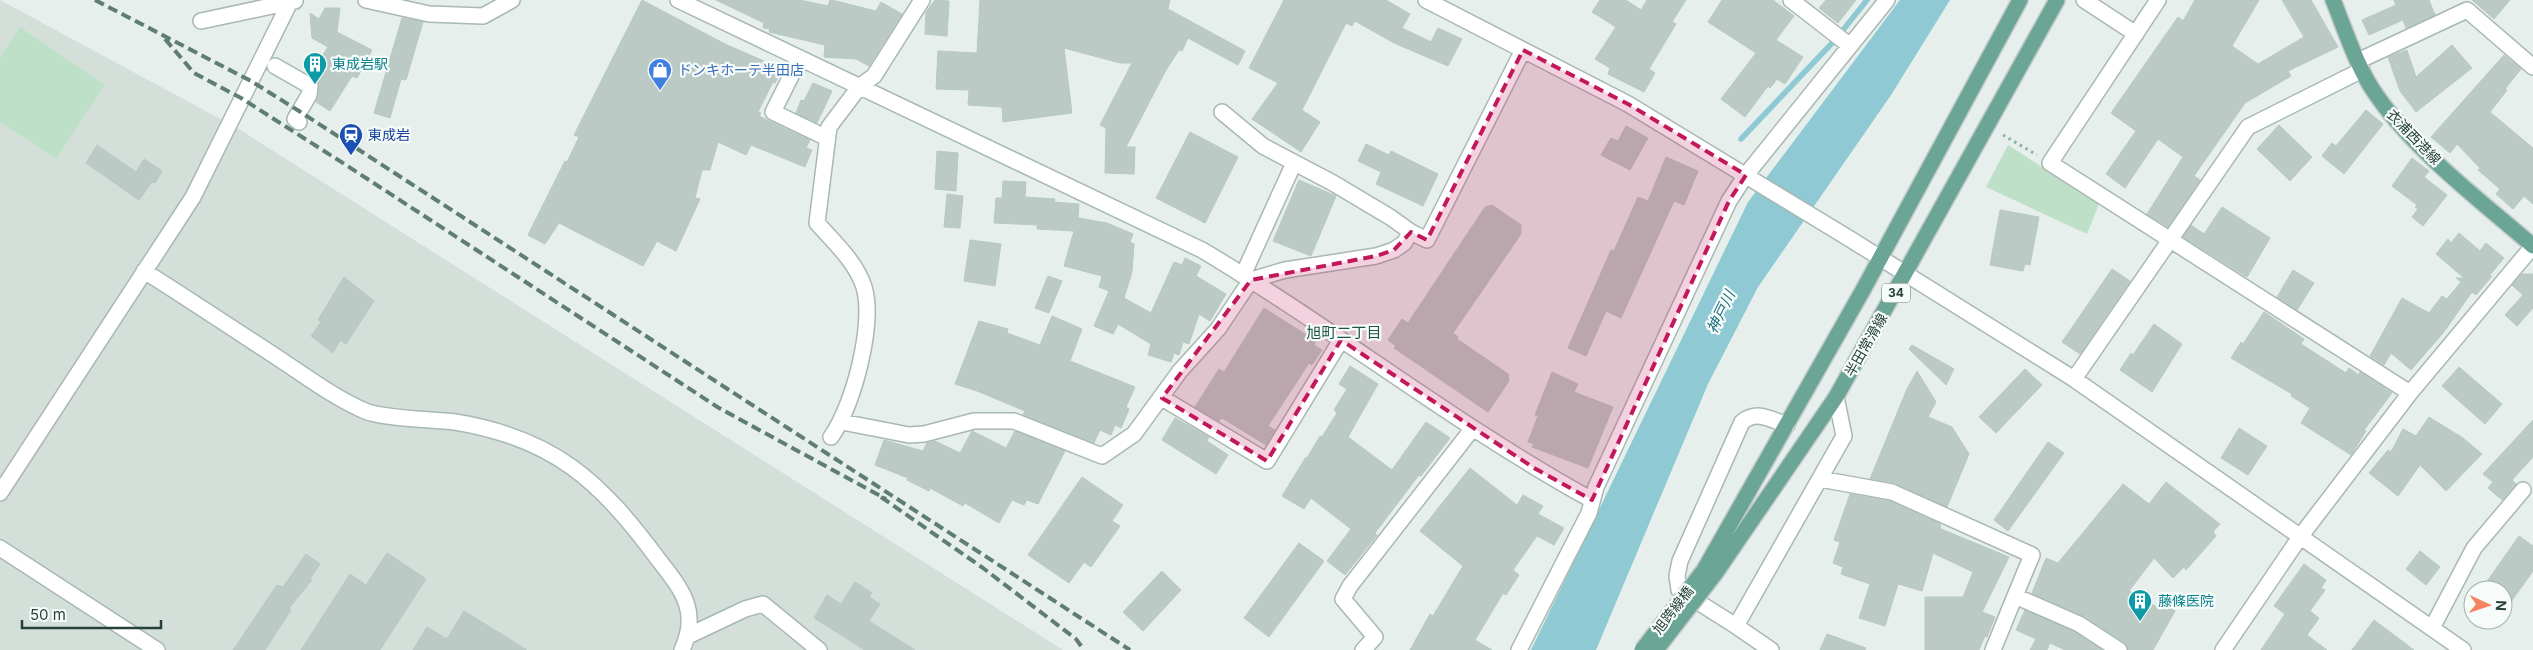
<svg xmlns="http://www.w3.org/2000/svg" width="2533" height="650" font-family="Inter,'Noto Sans JP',sans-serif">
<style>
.built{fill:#d4dfda}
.green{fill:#bfe0c8}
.water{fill:#8ec9d4}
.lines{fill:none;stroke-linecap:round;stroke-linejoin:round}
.stream{stroke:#8ec9d4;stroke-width:5.5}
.building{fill:#bbcac4;stroke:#b8c9c2}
.minor-casing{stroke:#a8b8b2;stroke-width:18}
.major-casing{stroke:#c2cac8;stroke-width:18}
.path{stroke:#86b3a5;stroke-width:3;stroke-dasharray:2.5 4;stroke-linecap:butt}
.minor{stroke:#fff;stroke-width:15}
.major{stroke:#6aa596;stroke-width:15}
.rail{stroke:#5f7d75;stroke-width:4;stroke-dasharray:10 5;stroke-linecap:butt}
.major-bridge-casing{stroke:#c2cac8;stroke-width:18;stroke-linecap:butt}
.major-bridge{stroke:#6aa596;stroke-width:15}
.marked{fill:#c2185b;fill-opacity:0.2;stroke:#c2185b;stroke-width:4;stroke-dasharray:10 6;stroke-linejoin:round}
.labels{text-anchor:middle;stroke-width:4.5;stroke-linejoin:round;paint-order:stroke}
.shield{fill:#f7fbf9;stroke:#637a73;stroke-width:1}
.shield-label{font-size:12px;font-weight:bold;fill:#24423a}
.culture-label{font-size:14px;fill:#0d838f;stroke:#f7fbf9;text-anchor:start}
.shop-label{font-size:14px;fill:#366cbe;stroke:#f7fbf9;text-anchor:start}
.transit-label{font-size:14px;fill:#164399;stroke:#f7fbf9;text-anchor:start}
.street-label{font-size:14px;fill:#24423a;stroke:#f7fbf9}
.water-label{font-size:15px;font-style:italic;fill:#1c6f80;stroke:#f7fbf9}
.neighbourhood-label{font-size:15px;fill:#1f5548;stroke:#f7fbf9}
</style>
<rect width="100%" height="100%" fill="#e6efeb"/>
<path class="built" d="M0,0L237,128L1063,650H0Z"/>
<path class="green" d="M20,27L105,85L56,159L0,122V57Z
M2008,145L2099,204L2087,234L1986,187Z"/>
<path class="water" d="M1900,0H1950L1891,95L1758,287L1708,384L1596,650H1531L1748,202Z"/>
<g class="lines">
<path class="stream" d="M1741,139L1835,40L1867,0"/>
</g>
<path class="building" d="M642,0L725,44L782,69L775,83L773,82L758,112L761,113L759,116L810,140L806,148L812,150L805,167L751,145L746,155L718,142L710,170H702L695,198L700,199L676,251L657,241L643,266L559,223L545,244L528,235L565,161L567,162L579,137L574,135Z
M716,0H800L828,6L830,0H832L876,11L881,2L902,14L869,66L856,59L824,57L825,45L769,32L770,29L763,28L764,23Z
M935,0L949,1L947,36L925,34L926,12Z
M980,0H1170L1168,9L1245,51L1238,65L1188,38L1182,51L1179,50L1166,70L1126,147H1135L1134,174L1105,173L1106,128L1100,125L1132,63H1120L1064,48L1072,113L1018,120L1003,122L1002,107L968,105L969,90L936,89L938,51L977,53Z
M1284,0H1386L1410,14L1402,28L1431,42L1438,28L1462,39L1448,66L1394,43L1355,21L1352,26L1346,23L1302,110L1320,122L1301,152L1252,119L1278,83L1249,68Z
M1600,0H1626L1641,10L1647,0H1686L1672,22L1676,24L1649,69L1655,73L1644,92L1608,74L1610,68L1595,59L1616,27L1592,12Z
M1722,0H1773L1794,16L1776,40L1803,57L1785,84L1777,79L1770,88L1768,86L1745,117L1721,99L1756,53L1708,22Z
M1826,0H1856L1838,23L1819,8Z
M2195,0H2259L2232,46L2258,64L2304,37L2282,0H2311L2338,47L2288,71L2291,76L2245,103L2194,176L2200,180L2168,227L2147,214L2183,157L2158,139L2125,188L2106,174L2136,131L2111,113L2178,17L2183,21Z
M2394,0H2429L2435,15L2406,28L2403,20L2369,35L2362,20L2396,5Z
M2472,0H2510L2494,19Z
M325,8H340L337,32L372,50L357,78L352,76L330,111L316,102L319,82L310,75L328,47L312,38L310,13L319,19Z
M402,18L423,22L406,80L401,79L390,118L374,113Z
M2452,45L2472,68L2416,112L2400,91L2388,57L2407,50L2416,77Z
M2504,55L2521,69L2505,89L2507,90L2490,112L2533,148V204L2524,196L2513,209L2496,194L2500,189L2478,170L2480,168L2457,144L2450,153L2431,137Z
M813,83L832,91L817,123L796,113L801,100L804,101Z
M2366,110L2383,124L2344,174L2322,156L2332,143L2336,146Z
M2279,125L2312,157L2290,181L2257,149Z
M1626,126L1648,138L1630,170L1601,155L1611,138L1618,141Z
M1190,132L1238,157L1205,223L1156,198Z
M1366,144L1389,155L1391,151L1438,174L1423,206L1376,184L1381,172L1358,161Z
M97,145L136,172L144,159L162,171L155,183L152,182L139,200L86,163Z
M937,151L958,153L956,191L935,189Z
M1666,157L1698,171L1684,205L1674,201L1621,318L1606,311L1586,356L1568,348L1611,250L1614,251L1638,197L1648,201Z
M2412,158L2429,171L2424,177L2447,195L2423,226L2412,217L2418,209L2415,207L2417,205L2392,186Z
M1299,180L1336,196L1311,256L1273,241Z
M1003,181L1026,182L1025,197L1055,199L1054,202L1079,204L1078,218L1107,223L1133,234L1130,242L1134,244L1132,272L1124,298L1151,313L1174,262L1182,265L1185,258L1201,266L1196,276L1226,294L1210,321L1199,314L1189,344L1183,342L1179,355L1174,353L1171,362L1148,355L1151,344L1118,324L1113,334L1094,326L1109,291L1099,287L1102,276L1064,266L1074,231L1037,229V225L994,223L996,198H1002Z
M947,194L963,196L960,228L944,227Z
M1492,205L1521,225V234L1453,333L1458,337L1457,339L1508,374L1509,381L1488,412L1394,348L1396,346L1388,340L1402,319L1408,323L1485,207Z
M2222,207L2270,238L2247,277L2183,237L2191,225L2204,234Z
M2000,210L2039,217L2030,265L2025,264L2023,271L1990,265Z
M2459,233L2480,251L2486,243L2504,258L2489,276H2492L2476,295L2472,292L2443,333L2411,370L2391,353L2384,365L2370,356L2402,298L2429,313L2442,296L2447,299L2461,282L2456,278H2464L2436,254L2448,239L2451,243Z
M970,240L1001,244L995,286L964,281Z
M2112,269L2130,281L2080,354L2062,342Z
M2293,270L2314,283L2297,310L2277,297Z
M2522,274H2533V308L2517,326L2505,315L2523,295L2512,285Z
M1048,276L1062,281L1049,313L1035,308Z
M344,277L374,301L346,344L340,340L333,353L311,336L321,322L318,320Z
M1264,308L1316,341L1314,345L1322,350L1312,365L1309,363L1268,426L1275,430L1266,445L1222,418L1219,421L1195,407L1219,369L1224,372Z
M2264,312L2304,339L2301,344L2346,373L2349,368L2359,375L2360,372L2392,393L2364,430L2366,431L2351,455L2301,423L2310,408L2291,396L2292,394L2231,358L2241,342L2243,344Z
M1052,316L1082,329L1070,361L1135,387L1126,407L1129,409L1121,428L1115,425L1111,435L1100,430L1094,443L1023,415L1025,411L977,391L955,384L979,321L1008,329L1007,333L1040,345Z
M2154,324L2182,344L2152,392L2120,370L2131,353L2133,355Z
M1912,345L1954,369L1946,385L1909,349Z
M1350,366L1378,384L1348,437L1392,470L1426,422L1450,438L1421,476L1419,475L1375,533L1377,535L1345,575L1327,561L1351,529L1311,498L1304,509L1282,496L1306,457L1307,458L1320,436L1322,437L1337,413L1334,410L1347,389L1339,384Z
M2459,367L2502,404L2485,424L2442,386Z
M2025,369L2042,385L1996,433L1979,417Z
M1917,371L1936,402L1928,417L1952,427L1969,454L1947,507L1896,483L1870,479L1907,389Z
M1552,372L1578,384L1574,392L1613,407L1588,468L1532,447L1534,444L1528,442L1538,416L1535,415Z
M2429,417L2463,438L2482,454L2446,491L2420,465L2398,496L2369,473L2388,450L2391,452L2403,429L2416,436Z
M1175,418L1209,437L1207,441L1228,455L1216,474L1162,440Z
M2533,420V457L2512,480L2516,484L2502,500L2488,488L2493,482L2483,474Z
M2239,428L2267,446L2248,475L2221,458Z
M972,431L1006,448L1015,431L1065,451L1038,504L1027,500L1024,505L1012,500L999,523L965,503L963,506L930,488L929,491L907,480L908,478L875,465L884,440L923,451L927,443L935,441L960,453Z
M2048,442L2064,453L2008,531L1994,520Z
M1470,468L1517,505L1523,495L1543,506L1538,514L1564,528L1554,545L1537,536L1513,570L1519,575L1506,595L1503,593L1475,640L1492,650H1410L1430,614L1433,616L1463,566L1420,531Z
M1082,477L1123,505L1112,521L1120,526L1108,543L1091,567L1084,562L1069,583L1028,555Z
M2166,482L2220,524L2213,532L2216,536L2186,570L2184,567L2173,578L2154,558L2129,591L2157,607L2161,602L2175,611L2153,650H2128L2124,642L2084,616L2032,593L2046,558L2058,563L2123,484L2149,504Z
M1850,494L1889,501L1940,524L1941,529L2009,557L1982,612L1995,617L1987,637L1985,636L1979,650H1925V597H1963L1973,572L1933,553L1922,591L1898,584L1885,626L1859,618L1870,584L1841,574L1843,567L1833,563L1840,542L1834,540Z
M2519,536L2533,546V571L2503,613V590H2481Z
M1299,543L1324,561L1269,637L1244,618Z
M2420,551L2440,567L2426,585L2406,569Z
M387,553L426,579L380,650H301L350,574L366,585Z
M306,554L320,564L310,579L312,580L289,608L291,610L265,650H233L277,585L283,587Z
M2304,564L2326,580L2321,588L2325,590L2310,611L2319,618L2307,635L2327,650H2261L2285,614L2274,606Z
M1162,571L1181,590L1143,631L1123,612Z
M855,582L872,593L869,597L880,604L869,621L915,650H865L814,618L827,595L841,604Z
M2025,610L2075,632L2102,650H2065L2050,643L2047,650H2030L2036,639L2016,630Z
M464,611L527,650H413L427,627L447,639Z
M2374,620L2414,650H2352Z
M1827,634L1866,648L1865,650H1820Z"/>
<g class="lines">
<g class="minor-casing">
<path id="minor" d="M366,0L429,14L483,16L512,0
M678,0L1202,250C1335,329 1457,426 1592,500
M1426,0L1628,104L1850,239L2074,379L2463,650
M1791,0L1849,45
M2084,0L2136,34
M2158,0L2050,163L2410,393
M201,21L295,1
M800,58L773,112L827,138
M2358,61L2467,10L2533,67
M275,66L310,86L309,95L295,119L299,122
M1222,112L1263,146L1333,183L1390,217L1411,232
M144,271C190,300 235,330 281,360C307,377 335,398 365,411C385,419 431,419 455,422C554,438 600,481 658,559C682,590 700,611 682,650
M1243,275L1294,163
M2074,379L2248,127L2362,70
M1162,398L1267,461L1341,340
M842,422L909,435L924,434L974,421H1014L1102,456L1134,434L1180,371L1218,329L1251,280L1285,270L1376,256L1394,250L1404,243L1411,232L1427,240L1523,50
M1787,425C1770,419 1757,410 1742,422L1680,561L1677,576L1679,590L1736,626L1844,436L1836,397
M831,437C853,407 875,324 864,287C856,262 834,242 817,223L829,127L860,86L874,76L922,0
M1820,479L1892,492L2032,555L2015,596L2079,624L2119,650
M0,493L193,197L291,0
M0,548L157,650
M1736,626L1771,650
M2432,628L2474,548L2523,490
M688,636L745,609L763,604L819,650
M1363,650L1375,637L1343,599L1350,586L1473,428
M1519,650L1589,513L1596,487L1729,201L1746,175L1887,0
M1993,650L2015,596
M2223,650L2300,537L2410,393L2533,246"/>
</g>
<g class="major-casing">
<path id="major" d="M2333,0C2346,32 2357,68 2377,96C2417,153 2481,201 2533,246
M1704,570L1863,290L2020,0
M1715,574L1836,397L2057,0"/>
</g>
<path class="path" d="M2003,135L2037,155"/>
<use href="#minor" class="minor"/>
<use href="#major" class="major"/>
<path class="rail" d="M95,0L251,81L299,111L1130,650
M165,39L194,73L241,98L346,165L719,408L886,499
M881,497L983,568L1076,639L1084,650"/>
<g class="major-bridge-casing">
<path id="major-bridge" d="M1642,650L1704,570
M1656,650L1715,574"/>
</g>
<use href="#major-bridge" class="major-bridge"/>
</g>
<path class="marked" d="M1523,50L1628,104L1746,175L1729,201L1592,500L1534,468L1341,340L1267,461L1162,398L1251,280L1376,256L1394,250L1411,232L1427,240Z"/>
<defs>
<g id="building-pin" transform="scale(1.25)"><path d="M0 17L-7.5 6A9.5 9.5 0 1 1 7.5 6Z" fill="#0f9aa8" stroke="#f7fbf9"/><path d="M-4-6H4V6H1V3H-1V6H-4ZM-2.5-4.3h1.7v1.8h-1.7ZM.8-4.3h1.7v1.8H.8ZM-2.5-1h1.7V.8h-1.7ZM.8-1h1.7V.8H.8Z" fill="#fff"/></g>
<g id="shop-pin" transform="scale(1.25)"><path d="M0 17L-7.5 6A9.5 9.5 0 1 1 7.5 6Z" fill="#3f7fe0" stroke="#f7fbf9"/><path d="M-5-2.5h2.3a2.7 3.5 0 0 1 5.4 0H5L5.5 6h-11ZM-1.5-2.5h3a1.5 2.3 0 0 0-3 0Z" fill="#fff"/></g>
<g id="station-pin" transform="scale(1.25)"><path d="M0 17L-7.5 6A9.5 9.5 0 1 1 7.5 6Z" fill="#1a4fb4" stroke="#f7fbf9"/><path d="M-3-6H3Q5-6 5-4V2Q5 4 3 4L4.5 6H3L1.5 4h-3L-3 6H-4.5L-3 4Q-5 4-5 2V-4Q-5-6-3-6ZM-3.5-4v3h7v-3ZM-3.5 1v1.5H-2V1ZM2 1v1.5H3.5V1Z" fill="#fff"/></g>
</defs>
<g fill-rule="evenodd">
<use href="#building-pin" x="315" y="64"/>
<use href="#shop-pin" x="660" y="70"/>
<use href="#station-pin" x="351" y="135"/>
<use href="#building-pin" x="2140" y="601"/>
</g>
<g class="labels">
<rect class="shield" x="1882" y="283.5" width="28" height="19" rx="4"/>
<g class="shield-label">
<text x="1896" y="297">34</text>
</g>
<g class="culture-label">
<text x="332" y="69">東成岩駅</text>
<text x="2158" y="606">藤條医院</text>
</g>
<g class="shop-label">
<text x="678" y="75">ドンキホーテ半田店</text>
</g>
<g class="transit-label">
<text x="368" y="140">東成岩</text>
</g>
<g class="street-label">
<text transform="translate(2414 137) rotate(46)" y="5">衣浦西港線</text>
<text transform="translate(1866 345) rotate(-60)" y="5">半田常滑線</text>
<text transform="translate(1673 610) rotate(-52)" y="5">旭跨線橋</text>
</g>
<g class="water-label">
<text transform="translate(1721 312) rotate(-64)" y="5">神戸川</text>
</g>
<g class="neighbourhood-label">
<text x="1344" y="338">旭町二丁目</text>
</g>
</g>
<g transform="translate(2488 605) rotate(93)"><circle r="24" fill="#f7fbf9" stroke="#a3b1ad"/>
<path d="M0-4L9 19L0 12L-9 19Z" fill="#f4845f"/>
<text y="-8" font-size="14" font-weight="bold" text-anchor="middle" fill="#24423a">N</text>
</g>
<path d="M22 620v8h139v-8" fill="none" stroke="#24423a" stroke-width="2.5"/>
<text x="30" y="620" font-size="15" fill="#24423a" stroke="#f7fbf9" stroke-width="4" paint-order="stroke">50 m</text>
</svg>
